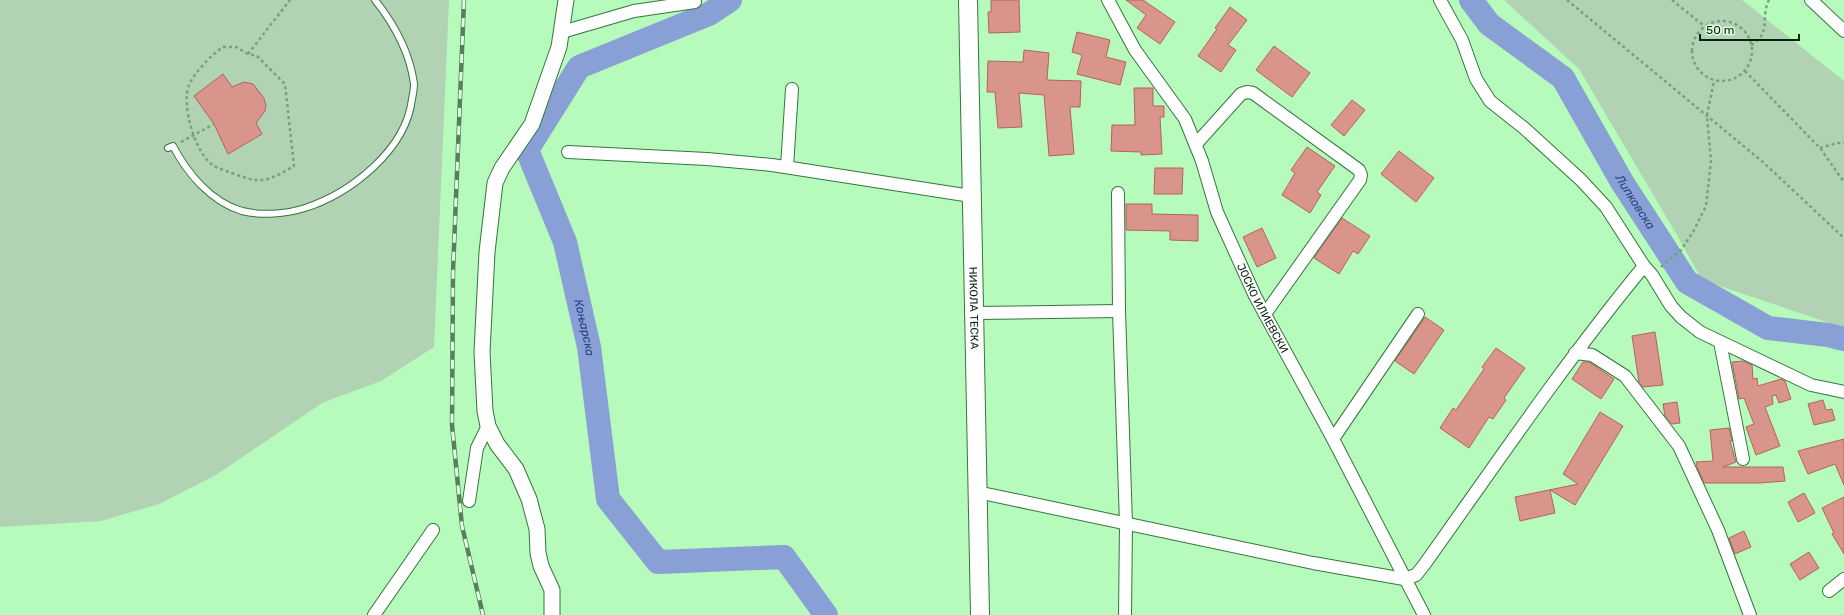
<svg xmlns="http://www.w3.org/2000/svg" width="1844" height="615" font-family="Rubik,sans-serif">
<style>
.green{fill:#b1d2b3}
.lines{fill:none;stroke-linecap:round;stroke-linejoin:round}
.river{stroke:#89a0d6;stroke-width:24}
.building{fill:#d9948c;stroke:#b5625a}
.service-casing{stroke:#35753e;stroke-width:8}
.minor-casing{stroke:#35753e;stroke-width:14}
.tertiary-casing{stroke:#35753e;stroke-width:17}
.secondary-casing{stroke:#35753e;stroke-width:20}
.path{stroke:#72a577;stroke-width:2.5;stroke-dasharray:3 3;stroke-linecap:butt}
.service{stroke:#fff;stroke-width:6}
.minor{stroke:#fff;stroke-width:12}
.tertiary{stroke:#fff;stroke-width:15}
.secondary{stroke:#fff;stroke-width:18}
.rail-casing{stroke:#548159;stroke-width:4.5}
.rail{stroke:#e2fce3;stroke-width:3;stroke-dasharray:9;stroke-linecap:butt}
.labels{text-anchor:middle;stroke-width:3;stroke-linejoin:round;paint-order:stroke}
.street-label{font-size:11px;fill:#08230d;stroke:#e2fce3}
.water-label{font-size:12px;font-style:italic;fill:#294082;stroke:#e2fce3}
</style>
<rect width="100%" height="100%" fill="#b7fbbc"/>
<path class="green" d="M0,0H449L434,347L381,381L322,403L216,475L159,504L101,521L0,527Z
M1504,0H1742L1844,81V328L1702,280L1677,235L1579,69Z"/>
<g class="lines">
<g class="river">
<path id="s1" d="M730,0L709,14L579,67L527,150L565,242L589,347L608,499L658,562L784,557L826,615"/>
<path id="s2" d="M1471,0L1489,24L1563,78L1622,182L1687,282L1768,328L1828,335L1844,339"/>
</g>
</g>
<path class="building" d="M991,0H1019L1020,32L989,33L988,12H991Z
M1126,0H1143L1175,22L1160,44L1137,28L1146,15Z
M1230,7L1247,20L1228,45L1236,50L1221,72L1198,56L1217,29L1215,28Z
M1077,32L1110,40L1106,57L1126,62L1120,85L1077,74L1082,55L1072,52Z
M1274,46L1310,73L1292,97L1256,70Z
M1024,50L1049,53L1047,80L1081,81L1080,107H1070L1074,154L1049,156L1044,95L1019,93L1022,127L998,128L995,92H987L988,61L1023,62Z
M223,74L232,87L244,82L253,84L264,98L266,106L265,111L256,123L262,134L228,154L214,124L194,96Z
M1134,88H1153V106H1164V117H1160L1162,154L1141,155V152L1111,151L1112,125H1135Z
M1352,100L1365,110L1344,136L1331,125Z
M1307,147L1335,166L1317,192L1321,195L1310,213L1282,195L1295,173L1291,170Z
M1399,151L1434,178L1416,202L1381,174Z
M1155,168H1183L1182,194H1154Z
M1126,204H1152V214L1198,215V241L1170,240V231L1126,230Z
M1342,218L1370,236L1358,254L1353,251L1339,274L1314,258Z
M1262,228L1276,258L1257,267L1243,237Z
M1425,317L1444,330L1414,374L1395,361Z
M1655,332L1663,385L1643,387L1639,382L1632,336Z
M1496,348L1525,368L1504,398L1506,400L1493,419L1489,417L1469,448L1440,428L1453,408L1456,410L1484,369L1482,367Z
M1743,361L1752,365L1753,379L1757,378L1758,386L1781,379L1785,381L1791,399L1779,403L1776,395L1772,396L1773,404L1765,407L1780,446L1756,455L1746,427L1754,424L1744,398L1739,399L1732,362Z
M1583,362H1589L1614,379L1601,399L1572,379Z
M1823,400L1826,410L1832,409L1835,420L1814,425L1808,404Z
M1677,402L1680,423L1672,424L1665,416L1663,404Z
M1600,412L1623,426L1575,505L1550,490L1555,513L1520,521L1515,497L1578,484L1563,474Z
M1729,428L1732,441H1730L1736,462L1723,467H1783L1785,481L1760,483H1704L1697,467L1696,462L1713,461L1710,430Z
M1844,439V485L1835,464L1808,474L1798,451Z
M1804,493L1815,513L1798,522L1788,502Z
M1844,497V554L1832,534L1834,533L1822,508Z
M1744,531L1751,547L1735,554L1729,538Z
M1809,552L1819,568L1800,580L1790,564Z"/>
<g class="lines">
<g class="service-casing">
<path id="service" d="M168,148L173,146C187,173 211,202 242,211C262,216 286,214 305,208C351,193 406,150 412,99C413,94 414,89 414,84C410,53 394,24 375,0"/>
</g>
<g class="minor-casing">
<g id="minor">
<path id="s3" d="M1108,0L1135,50L1185,119L1202,161L1217,212L1255,296L1333,439L1424,615"/>
<path d="M1440,0L1462,40L1476,79L1490,101L1524,128L1581,180L1606,207L1644,266L1652,275L1671,306L1681,317L1700,332L1811,385L1844,392"/>
<path d="M1811,0L1844,31"/>
<path d="M562,32L634,11L695,2"/>
<path d="M1196,144L1241,94L1247,92L1253,93L1359,170L1361,175L1360,180L1265,314"/>
<path d="M568,152L707,159L772,165L971,196"/>
<path d="M787,167L792,89"/>
<path d="M1118,193L1119,311L1126,524L1125,615"/>
<path d="M973,313L1119,311"/>
<path d="M1720,342L1743,459"/>
<path d="M1575,353L1592,355L1625,376L1679,446L1718,530L1750,615"/>
<path d="M1333,439L1418,314"/>
<path d="M977,492L1313,563L1404,579L1416,575L1424,565C1496,464 1565,362 1644,266"/>
<path d="M469,501L477,448L488,426"/>
<path d="M1829,591L1844,579"/>
<path d="M374,615L433,530"/>
</g>
</g>
<g class="tertiary-casing">
<path id="tertiary" d="M552,615V590L541,566L538,553L537,529L529,499L516,469L497,444L488,426L485,411L482,352L487,252L495,183L502,168L532,124L559,47L566,0"/>
</g>
<g class="secondary-casing">
<g id="secondary">
<path id="s4" d="M968,0L980,615"/>
</g>
</g>
<path class="path" d="M1567,0L1764,163L1844,238
M1672,0L1704,26
M1692 51a30 30 0 1 1 60 0a30 30 0 1 1-60 0Z
M1751,45C1772,33 1760,18 1769,0
M223,47H236L248,54L257,56L285,84L294,166C282,173 268,182 254,180C248,179 219,169 214,166C195,154 181,105 189,85C194,73 212,54 223,47Z
M248,54L290,0
M1745,71L1820,148L1844,182
M181,142L214,124
M1820,148L1837,143H1844
M1661,267L1681,250L1693,232L1706,206L1711,161L1707,115L1714,81"/>
<use href="#service" class="service"/>
<use href="#minor" class="minor"/>
<use href="#tertiary" class="tertiary"/>
<use href="#secondary" class="secondary"/>
<g class="rail-casing">
<path id="rail" d="M464,0L453,272L452,425L462,526L483,615"/>
</g>
<use href="#rail" class="rail"/>
</g>
<g class="labels">
<g class="street-label">
<text dy="4" stroke="none"><textPath href="#s3" startOffset="347">ЈОСКО ИЛИЕВСКИ</textPath></text>
<text dy="4" stroke="none"><textPath href="#s4" startOffset="308">НИКОЛА ТЕСКА</textPath></text>
</g>
<g class="water-label">
<text dy="4" stroke="none"><textPath href="#s2" startOffset="265">Липковска</textPath></text>
<text dy="4" stroke="none"><textPath href="#s1" startOffset="451">Коњарска</textPath></text>
</g>
</g>
<path d="M1700 34v6h99v-6" fill="none" stroke="#08230d" stroke-width="2"/>
<text x="1706" y="34" font-size="12" fill="#08230d" stroke="#e2fce3" stroke-width="3" paint-order="stroke">50 m</text>
</svg>
